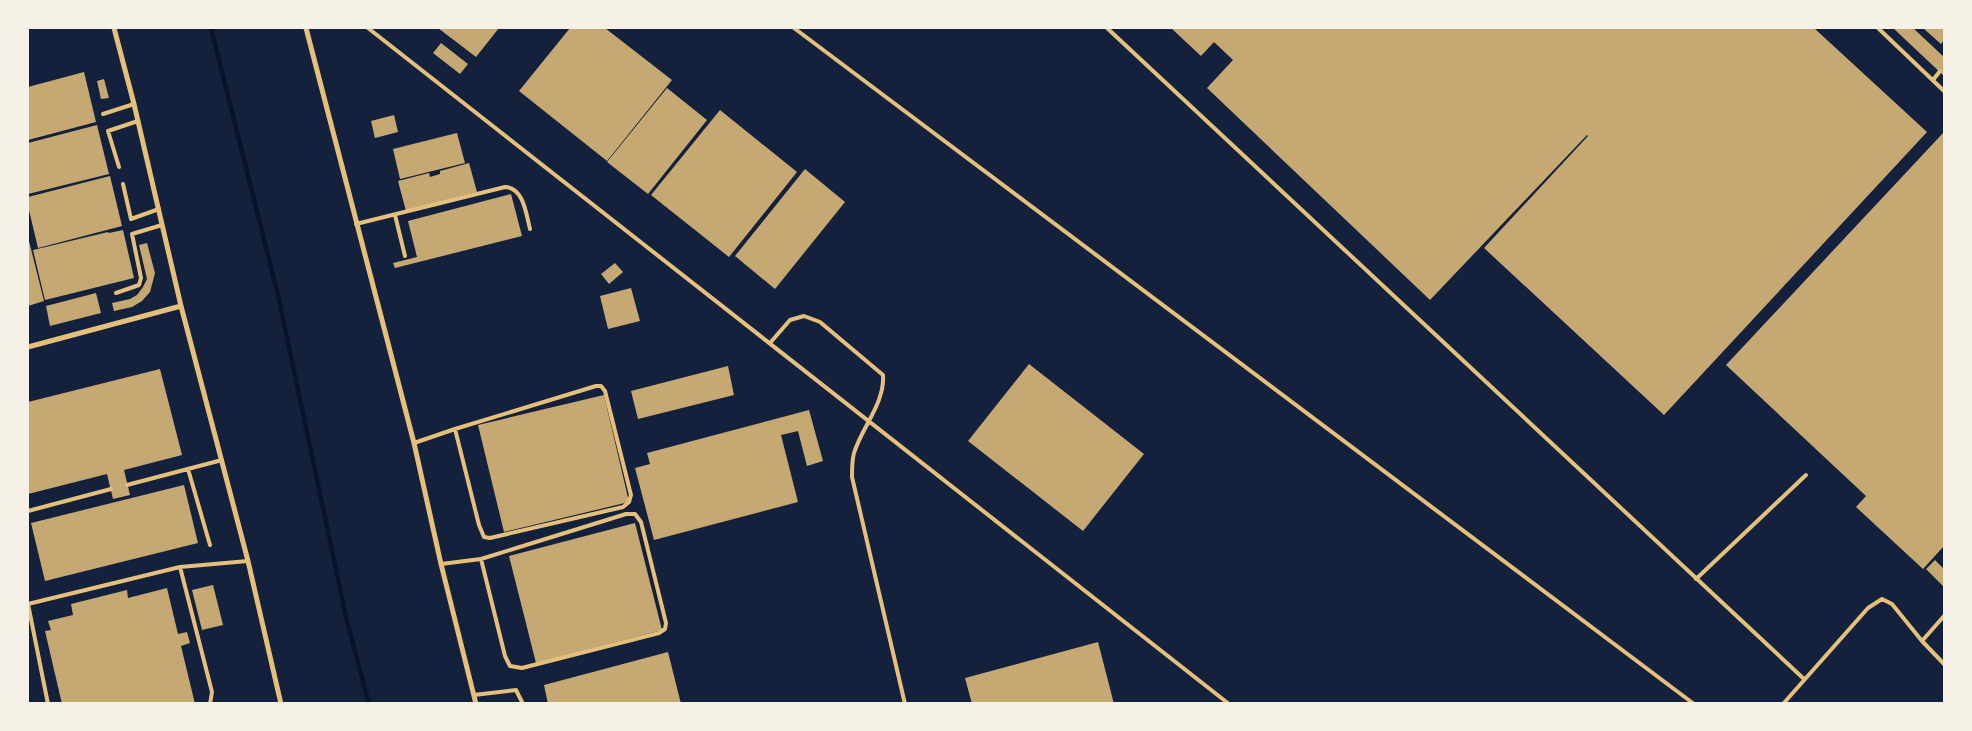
<svg xmlns="http://www.w3.org/2000/svg" width="1972" height="731" font-family="Mulish,sans-serif">
<style>
.lines{fill:none;stroke-linecap:round;stroke-linejoin:round}
.stream{stroke:#0b132b;stroke-width:4.5}
.building{fill:#c6a872}
.service{stroke:#e5c07b;stroke-width:4}
.minor{stroke:#e5c07b;stroke-width:5}
</style>
<rect width="100%" height="100%" fill="#14213d"/>
<g class="lines">
<path class="stream" d="M211,28L278,295L346,617L369,704"/>
</g>
<path class="building" d="M438,28H499L476,57Z
M570,28H605L672,80L607,161L519,91Z
M1171,28H1814L1927,132L1664,415L1484,248L1588,136L1587,135L1430,300L1207,88L1233,60L1214,42L1201,56Z
M1893,28H1913L1944,57V76Z
M1923,28H1944V40L1941,44Z
M441,43L468,64L460,74L433,53Z
M84,72L96,122L28,140V87Z
M104,79L109,98L101,99L97,81Z
M667,88L707,120L648,194L607,162Z
M720,110L797,172L729,257L651,195Z
M394,115L398,132L375,138L371,121Z
M97,125L109,174L28,194V143Z
M1944,132V546L1923,569L1856,507L1866,496L1726,365Z
M457,133L465,163L400,179L393,149Z
M469,163L477,192L406,211L398,181L429,173L430,177L440,174V171Z
M805,169L845,202L775,289L735,256Z
M110,176L122,226L38,248L28,206V197Z
M511,194L522,236L395,268L393,263L417,257L408,221Z
M123,230L134,278L45,300L33,250L108,232L109,233Z
M28,237L44,301L28,306Z
M147,243L155,273L150,292L142,301L132,307L114,311L112,303L130,299L137,295L143,287L147,279L139,245Z
M615,263L623,272L609,284L601,274Z
M631,288L640,321L608,329L600,296Z
M96,293L101,313L50,326L46,306Z
M1029,364L1144,454L1083,531L968,441Z
M728,366L734,395L638,419L631,391Z
M160,369L182,455L124,470L130,495L113,499L107,474L28,494V402Z
M604,395L629,502L504,532L478,425Z
M809,410L823,461L807,466L798,431L781,435L798,502L654,540L635,468L650,464L647,453Z
M184,485L198,543L45,581L31,523Z
M635,523L662,630L536,663L509,556Z
M1935,560L1944,569V587L1926,569Z
M213,585L223,625L202,630L192,590Z
M167,588L178,634L187,632L190,643L181,646L195,704H62L45,631L51,630L48,621L73,615L71,604L127,590L128,598Z
M1098,642L1114,704H972L965,678Z
M668,652L681,704H548L544,685Z"/>
<g class="lines">
<path class="service" d="M368,28L1229,704
M794,28L1694,704
M1107,28L1804,679
M1878,28L1944,91
M1933,80L1940,71
M103,114L134,104
M119,167L108,131L138,121
M123,184L131,219L159,209
M395,215L405,256
M356,224L505,187C524,188 526,214 530,229
M116,293L139,285L141,278L132,234L162,225
M770,343L790,320L804,316L820,322L883,375C885,403 862,427 854,453C852,460 852,469 852,477L905,704
M414,443L455,429L596,386H601L605,391L631,495L629,502L623,507L490,538L484,537L479,525L455,429
M188,469L210,545
M127,485L222,460
M28,511L111,489
M441,564L481,559L626,514H635L641,522L666,623L665,629L659,633L522,668L510,666L505,656L481,559
M180,567L212,692L210,704
M1696,579L1806,475
M28,604L180,567L248,561
M28,604L48,704
M1922,641L1944,616
M474,695L516,690L523,704
M1783,704L1868,608L1882,599L1892,604L1922,641L1944,664"/>
<path class="minor" d="M114,28L134,104L181,306L248,561L281,704
M306,28L414,443L441,564L476,704
M28,347L181,306"/>
</g>
<rect width="1972" height="731" fill="none" stroke="#f6f1e7" stroke-width="58"/>
</svg>
